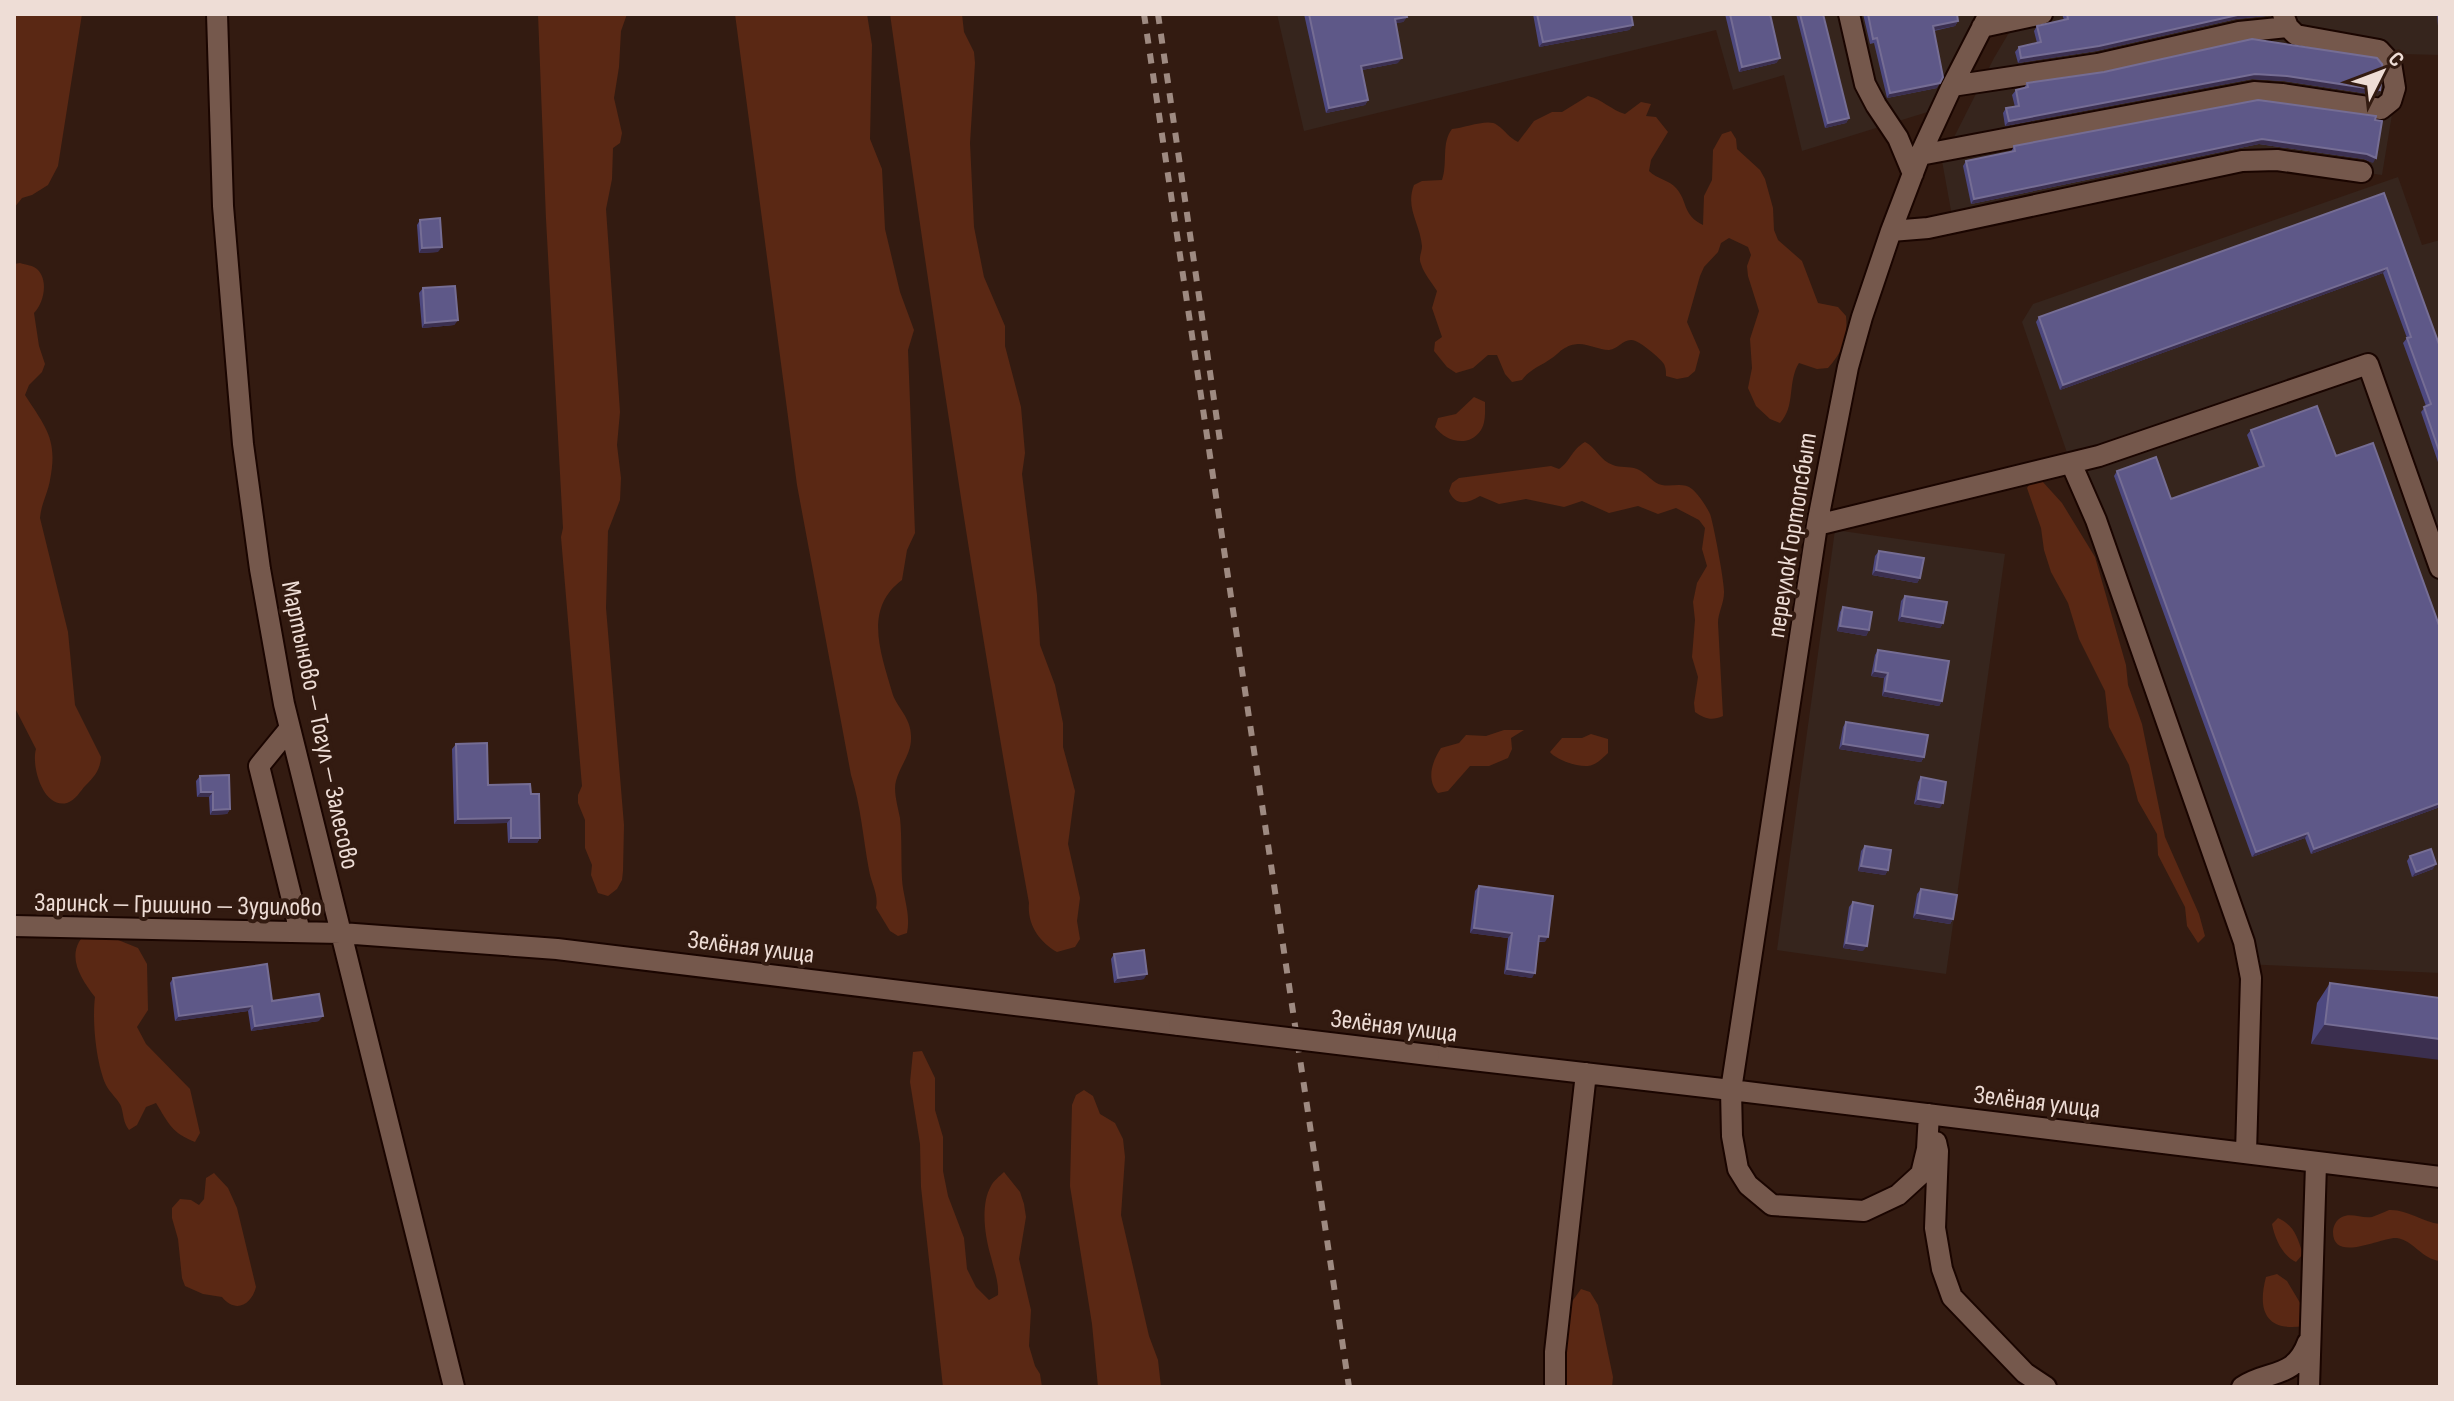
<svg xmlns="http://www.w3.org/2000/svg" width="2454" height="1401" font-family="'Sofia Sans Condensed',sans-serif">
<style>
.industrial{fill:#36251d}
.green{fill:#5a2814}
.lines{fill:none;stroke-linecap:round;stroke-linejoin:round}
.minor-casing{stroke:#1a0500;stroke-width:24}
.minor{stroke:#75584c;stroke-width:20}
.rail{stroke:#9e8a81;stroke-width:6;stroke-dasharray:10 10;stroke-linecap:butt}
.minor-bridge-casing{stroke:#1a0500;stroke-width:24;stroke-linecap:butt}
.minor-bridge{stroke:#75584c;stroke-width:20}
.wall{fill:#4d487f}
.shaded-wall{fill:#3b2f4f}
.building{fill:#5e5888;stroke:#756d94;stroke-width:2}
.labels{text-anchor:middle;stroke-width:8;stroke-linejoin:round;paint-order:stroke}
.street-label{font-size:26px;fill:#eeddd6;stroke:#331b11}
</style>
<rect width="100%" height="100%" fill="#331b11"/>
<path class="industrial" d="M1277,14H1981L1934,110L1802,151L1784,75L1733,90L1716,30L1304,131Z
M2020,14H2440V55L2402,54L2382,175L2259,158L1952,216L1942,161L1994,58Z
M2398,177L2422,245L2440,240V973L2243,964L2022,322L2033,304Z
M1835,530L2005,554L1946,974L1777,950Z"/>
<path class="green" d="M14,14H82L58,166L48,185L32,195L22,198L14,208Z
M538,14H627L621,31L619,67L614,98L622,133L620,143L613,148L612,179L606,209L620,412L617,445L621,478L620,500L608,531L606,608L624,825L623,871L622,880L617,889L608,896L598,893L591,875L592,865L585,848V820L578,803V795L582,786L561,537L563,528L546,219Z
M735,14H867L872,45L870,139L882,169L885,229L900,292L914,330L908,350L915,533L907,550L902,580C863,609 881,653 892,692C896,707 911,717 911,736C912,754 900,765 896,781C893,791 898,807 900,818C902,838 901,858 902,879C903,897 911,914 907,933L898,936L890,931L876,908C879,895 871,883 869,870C863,838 861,806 851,775L797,485Z
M890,14H962L964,32L974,52L975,63L970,143L974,227L984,277L1005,326V346L1021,407L1025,453L1022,474L1037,595L1040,645L1055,685L1063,723V747L1075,791L1068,844L1080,898L1077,921L1080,939L1075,947L1057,952C1039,942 1027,924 1029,903C975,608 932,311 890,14Z
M1588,96C1602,99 1611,110 1625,114L1641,102L1651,104L1646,116L1656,117L1668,132L1651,160L1649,171C1657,179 1669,180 1676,188C1688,201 1682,215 1703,225L1704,196L1712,180L1713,150L1722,134L1731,131L1736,139L1737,149L1760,170L1765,179L1773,208L1774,230L1778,240L1802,261L1818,303L1838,307L1846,316C1848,338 1843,351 1828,368L1817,369L1799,363C1787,382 1796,406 1780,423L1770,419L1756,406L1748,388L1752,368L1750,339L1759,311L1748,276L1747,266L1751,255L1748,247L1729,238L1721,243L1718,252L1704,267L1700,276L1687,322L1700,352L1695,371L1688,377L1677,379L1666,376C1666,371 1666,369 1664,364C1661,359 1638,339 1631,340C1622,340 1618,349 1609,350C1599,350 1589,344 1579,344C1576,344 1569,345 1567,347C1561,349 1557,355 1552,358C1541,366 1530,369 1522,380L1512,382L1505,374L1497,355H1488L1473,368L1456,373L1447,367L1434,351L1435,342L1442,337L1432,308L1437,291C1432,283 1424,274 1421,264C1418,257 1422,253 1422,246C1420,223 1405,208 1414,185L1422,181L1442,180C1448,163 1441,143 1452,129C1465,128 1489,118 1497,125C1505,130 1509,138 1518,142L1534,121L1552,112H1562Z
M20,263C26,265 33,265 38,270C49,282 43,304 34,313L39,346L45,364L42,372L29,385L25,395C46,428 58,439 50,480C48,493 41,504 40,518L68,632L75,705L101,757C100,770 95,776 86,785C80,791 76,800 67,803C43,809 31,766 36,749L16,710L14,698V264Z
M1474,397L1485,402C1485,410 1486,422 1481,430C1469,448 1446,442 1435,427L1438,418L1456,414Z
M1585,442C1596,447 1600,461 1613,465C1620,468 1629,466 1637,469C1647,473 1652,483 1662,485C1672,487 1684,482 1692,489C1698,494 1707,507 1710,514C1713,521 1725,585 1724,593C1724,603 1718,613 1718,623L1723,716C1712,721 1705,719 1695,712L1694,703L1698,677L1692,657L1695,620L1693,602L1697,583L1707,566L1702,549L1705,528L1699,520L1676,508L1658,514L1638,506L1609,513L1582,501L1564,507L1526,499L1499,504L1480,496C1467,504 1455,506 1449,491L1452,483L1459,478L1551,466L1559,469C1571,461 1571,450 1585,442Z
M2033,479L2042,481L2062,503L2095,557L2126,665L2128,685L2142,724L2165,837L2199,914L2205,936L2198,943L2187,926L2185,907L2158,855L2157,834L2138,801L2129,765L2109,727L2105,691L2079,639L2068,603L2051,572L2044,550L2041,528L2027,488Z
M1504,730H1524L1511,738L1512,749L1508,758L1489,766H1470L1448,791L1438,793C1426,779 1432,762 1441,748L1459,743L1466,735L1486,736Z
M1591,734L1608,739V753C1604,757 1598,763 1592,765C1582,769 1556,760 1550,752L1562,738H1582Z
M91,929L138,948L147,964L148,1010L137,1027L146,1044L190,1089L200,1133L195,1142C172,1133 169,1124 156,1103L146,1107L137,1125L129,1130C123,1122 124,1116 121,1106C118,1099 110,1093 106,1085C96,1063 92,1021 95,997C78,975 63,950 91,929Z
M922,1051L935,1078V1110L943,1137V1171L948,1196L964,1238L967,1269L976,1287L989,1300L998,1295C999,1282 994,1270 991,1257C985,1237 980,1205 991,1186C993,1181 1000,1176 1004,1172L1020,1192L1024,1204L1026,1217L1019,1259L1031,1310L1029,1346L1035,1366L1040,1374L1042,1387H943L921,1187L920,1144L910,1082L913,1052Z
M1084,1090L1093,1096L1100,1114L1115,1123L1123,1139L1125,1157L1121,1215L1149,1336L1158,1360L1161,1387H1098L1092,1324L1070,1186L1072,1105L1076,1095Z
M214,1173L228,1188L237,1208L256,1287C251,1306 235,1313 222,1297L203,1294L185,1286L182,1278L178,1239L172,1218V1208L180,1199L191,1200L199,1205L204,1199L206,1178Z
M2389,1210C2407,1209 2422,1222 2440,1224V1261C2422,1259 2414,1241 2397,1238C2383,1236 2333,1264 2333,1232C2333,1226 2336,1220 2342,1217C2351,1212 2362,1219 2372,1217C2378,1215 2384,1212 2389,1210Z
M2278,1218C2295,1226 2297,1237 2303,1254L2296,1262C2282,1255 2275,1239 2272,1224Z
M2277,1274L2287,1281L2309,1318L2304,1326C2266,1332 2257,1311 2266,1277Z
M1581,1289L1590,1292L1598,1305L1613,1377L1612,1387H1564V1350L1569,1332L1566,1310Z"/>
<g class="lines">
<g class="minor-casing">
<path id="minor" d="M217,14L223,206L243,444L260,569L284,704L454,1387
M1849,14L1865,84L1876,105L1898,138L1913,174
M1982,27L2042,14
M1952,86L2098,64L2239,32L2288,27
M1920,155L2254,92L2282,94L2381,109L2391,101L2395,88L2391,63L2379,50L2296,35L2288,27L2283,14
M1891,231L1928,228L2242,161L2277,160L2362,172
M2071,463L2096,520L2244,942L2251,978L2246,1153
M1817,525L2099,456L2368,364L2440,568
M290,728L259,766L300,932
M14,926L341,933L557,949L1179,1025
M1429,1055L1731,1090L2440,1177
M1929,1114L1927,1149L1921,1174L1898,1195L1864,1211L1772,1205L1748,1185L1738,1169L1732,1136L1731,1090L1817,525L1848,367L1862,317L1891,231L1920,155L1952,86L1989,14
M1936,1142L1938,1151L1935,1228L1942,1269L1952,1297L2025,1373L2046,1387
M1555,1387V1352L1586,1073
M2242,1387C2269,1369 2294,1380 2308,1342
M2309,1387L2316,1164"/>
</g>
<use href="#minor" class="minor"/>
<path class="rail" d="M1144,14L1349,1387
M1158,14L1220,441"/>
<g class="minor-bridge-casing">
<path id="minor-bridge" d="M1179,1025L1429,1055"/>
</g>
<use href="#minor-bridge" class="minor-bridge"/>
</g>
<path class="wall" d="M1304,14H1406L1407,17L1403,22L1395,23L1398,63L1362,70L1368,100L1365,105L1326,113Z
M1533,14H1631L1633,25L1629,30L1539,47Z
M1725,14H1770L1780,58L1776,63L1739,72Z
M1796,14H1823L1849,118L1846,123L1825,128Z
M1863,14H1957L1958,21L1955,26L1934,31L1937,88L1887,98L1874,43L1870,44Z
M2062,14H2268L2266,16L2236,19L2096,51L2018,63L2015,52L2019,47L2037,43L2034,31L2037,26L2064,20Z
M2437,14H2440V26H2438Z
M2252,39L2376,95L2284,81L2252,79L2005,126L2003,113L2006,108L2015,107L2012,95L2016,90L2024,88L2027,83L2104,72Z
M2258,100L2373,163L2364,159L2259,144L1971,204L1963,166L1966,161L2011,152L2014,146Z
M2384,193L2440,347V468L2421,412L2426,406L2403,343L2407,338L2383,273L2060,390L2036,322L2039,317Z
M420,220L438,252L419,253L417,225Z
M423,288L458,320L454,325L422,328L419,293Z
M2251,430L2440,807L2311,854L2305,838L2252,857L2114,476L2117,471L2171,499L2259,467L2247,435Z
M1879,551L1920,578L1917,583L1872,575L1875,556Z
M1905,596L1943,623L1940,628L1898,621L1901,601Z
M1843,607L1869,630L1866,636L1837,631L1840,612Z
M1878,650L1942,701L1939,706L1882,696L1884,678L1871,676L1875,655Z
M1846,722L1924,757L1921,762L1839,749L1843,727Z
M456,744L488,785L531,794L540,838L537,843H508L507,823L454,824L452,749Z
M200,776L230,809L227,814L210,815L209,797H197L196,781Z
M1921,777L1940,808L1914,804L1918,782Z
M1865,846L1888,870L1885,875L1858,871L1861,851Z
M2410,856L2433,869L2412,877L2407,861Z
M1479,886L1545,942H1539L1532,978L1504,974L1508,938L1470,933L1475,891Z
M1921,889L1953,919L1950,924L1913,918L1917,894Z
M1853,902L1863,951L1843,948L1849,907Z
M1114,954L1144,979L1114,983L1111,959Z
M173,978L272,1001L319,1021L251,1031L248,1011L175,1021L170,983Z
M2330,983L2440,998L2311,1044L2317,1003Z"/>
<path class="shaded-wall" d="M2240,14H2268L2266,16L2236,19L2096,51L2018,63L2021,58Z
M1407,17L1403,22L1391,24L1395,19Z
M1958,21L1955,26L1930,31L1933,26Z
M1633,25L1629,30L1539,47L1543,42Z
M1402,58L1398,63L1357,71L1361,66Z
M1780,58L1776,63L1739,72L1742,67Z
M2255,74L2287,76L2380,90L2376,95L2284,81L2252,79L2005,126L2009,121Z
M1940,83L1937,88L1887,98L1890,93Z
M1368,100L1365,105L1326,113L1329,108Z
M1849,118L1846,123L1825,128L1828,123Z
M2262,139L2367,154L2376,158L2373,163L2364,159L2259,144L1971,204L1974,199Z
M442,247L438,252L419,253L422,248Z
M2387,268L2383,273L2060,390L2063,385Z
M458,320L454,325L422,328L425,323Z
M1876,570L1920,578L1917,583L1872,575Z
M1902,616L1943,623L1940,628L1898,621Z
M1840,626L1869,630L1866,636L1837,631Z
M1875,671L1888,673L1884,678L1871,676Z
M1885,691L1942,701L1939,706L1882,696Z
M1843,744L1924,757L1921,762L1839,749Z
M201,792H213L209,797H197Z
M1918,799L1943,803L1940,808L1914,804Z
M2440,803V807L2311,854L2314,849Z
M230,809L227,814L210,815L213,810Z
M511,818L507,823L454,824L458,819Z
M2308,833L2305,838L2252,857L2256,852Z
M511,838H540L537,843H508Z
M2436,864L2433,869L2412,877L2416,872Z
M1861,866L1888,870L1885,875L1858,871Z
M1917,913L1953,919L1950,924L1913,918Z
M1474,928L1512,933L1508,938L1470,933Z
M1539,936L1548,937L1545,942L1536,941Z
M1846,943L1867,946L1863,951L1843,948Z
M1507,969L1535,973L1532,978L1504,974Z
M1147,974L1144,979L1114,983L1118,978Z
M252,1006L248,1011L175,1021L179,1016Z
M323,1016L319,1021L251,1031L255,1026Z
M2325,1024L2440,1039V1060L2311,1044Z"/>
<path class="building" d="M1309,14H1406L1407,17L1395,19L1402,58L1361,66L1368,100L1329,108Z
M1537,14H1631L1633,25L1543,42Z
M1730,14H1770L1780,58L1742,67Z
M1800,14H1823L1849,118L1828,123Z
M1868,14H1957L1958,21L1933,26L1943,77L1940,83L1890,93L1877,38L1873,39Z
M2067,14H2242L2099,46L2021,58L2019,47L2041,42L2037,26L2068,19Z
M2252,39L2377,58L2382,64L2383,70L2380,90L2287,76L2255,74L2009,121L2006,108L2019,106L2016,90L2028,87L2027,83L2104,72Z
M2258,100L2376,116L2375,120L2382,121L2376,158L2367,154L2262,139L1974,199L1966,161L2015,151L2014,146Z
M2384,193L2440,347V454L2424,407L2431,404L2407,338L2411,337L2387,268L2063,385L2039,317Z
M440,218L442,247L422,248L420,220Z
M455,286L458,320L425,323L423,288Z
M2317,406L2336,456L2373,443L2440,628V803L2314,849L2308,833L2256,852L2117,471L2156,457L2171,499L2264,466L2251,430Z
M1879,551L1924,558L1920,578L1876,570Z
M1905,596L1947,602L1943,623L1902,616Z
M1843,607L1872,612L1869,630L1840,626Z
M1878,650L1949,661L1942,701L1885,691L1888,673L1875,671Z
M1846,722L1928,735L1924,757L1843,744Z
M487,743L488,785L530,784L531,794H539L540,838H511V818L458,819L456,744Z
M229,775L230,809L213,810V792H201L200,776Z
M1921,777L1946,782L1943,803L1918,799Z
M1865,846L1891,850L1888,870L1861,866Z
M2431,849L2436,864L2416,872L2410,856Z
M1479,886L1553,896L1548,937L1539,936L1535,973L1507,969L1512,933L1474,928Z
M1921,889L1957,895L1953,919L1917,913Z
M1853,902L1873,906L1867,946L1846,943Z
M1144,950L1147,974L1118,978L1114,954Z
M267,964L272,1001L319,994L323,1016L255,1026L252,1006L179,1016L173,978Z
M2330,983L2440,998V1039L2325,1024Z"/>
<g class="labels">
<g class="street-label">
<text transform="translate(1791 535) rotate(-81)" y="9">переулок Гортопсбыт</text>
<text transform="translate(321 725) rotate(78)" y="9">Мартыново — Тогул — Залесово</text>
<text transform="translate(178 904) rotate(1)" y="9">Заринск — Гришино — Зудилово</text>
<text transform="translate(751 946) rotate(7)" y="9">Зелёная улица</text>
<text transform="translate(1394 1025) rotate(7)" y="9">Зелёная улица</text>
<text transform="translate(2037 1101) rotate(7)" y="9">Зелёная улица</text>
</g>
</g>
<rect width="2454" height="1401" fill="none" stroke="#eeddd6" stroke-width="32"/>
<g transform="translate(2382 72) rotate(48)" stroke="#331b11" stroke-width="6" paint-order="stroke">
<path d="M0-6L14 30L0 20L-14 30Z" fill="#eeddd6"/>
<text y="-12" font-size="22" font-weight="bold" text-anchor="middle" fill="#eeddd6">С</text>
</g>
</svg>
